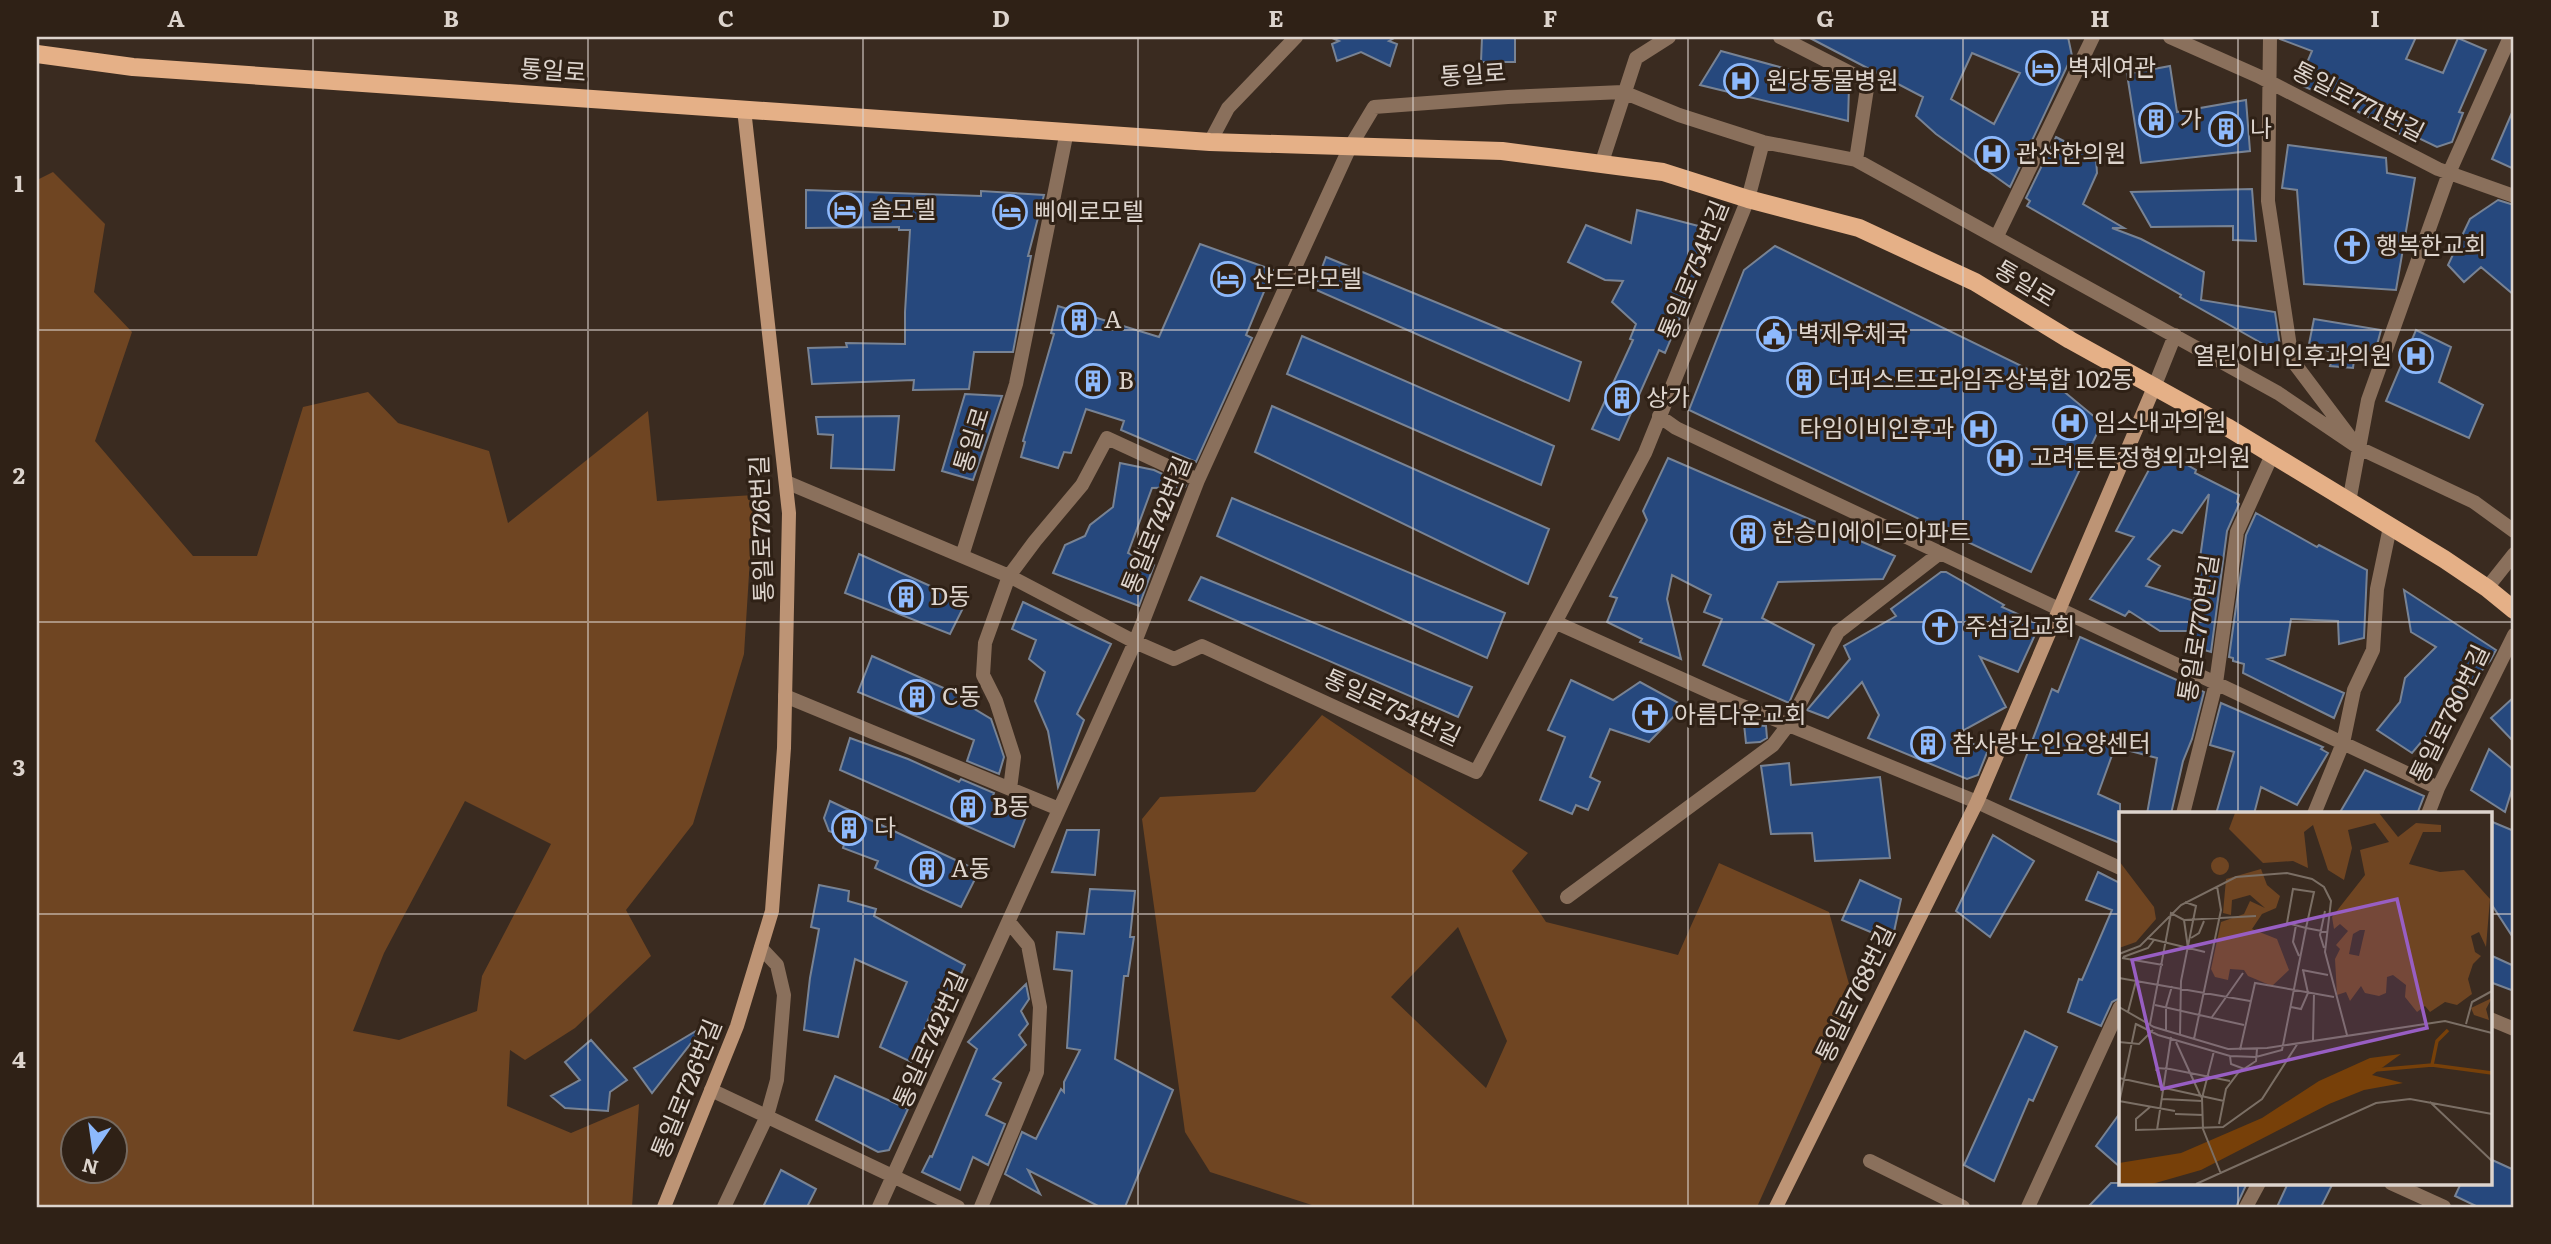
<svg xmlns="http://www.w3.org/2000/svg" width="2551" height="1244" font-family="Literata,'Noto Sans KR',serif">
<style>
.green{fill:#6f4522;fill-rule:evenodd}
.building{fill:#26487d;stroke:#788394;stroke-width:2;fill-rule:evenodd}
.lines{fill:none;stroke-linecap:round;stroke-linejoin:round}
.street{stroke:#8a705c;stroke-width:14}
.secondary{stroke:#bd9475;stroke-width:14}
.primary{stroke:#e5b087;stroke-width:18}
.grid{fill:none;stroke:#ddd4cd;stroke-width:2;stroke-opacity:0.55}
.labels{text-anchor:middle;stroke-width:6;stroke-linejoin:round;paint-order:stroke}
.poi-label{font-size:24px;fill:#ddd4cd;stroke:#2f2116;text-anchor:start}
.street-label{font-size:24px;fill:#ddd4cd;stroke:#2f2116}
.inset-river{fill:none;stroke:#774009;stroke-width:3.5}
.inset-road{fill:none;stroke:#7b6f65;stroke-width:2}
.view{fill:#985ec3;fill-opacity:0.15;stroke:#985ec3;stroke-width:3.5}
.inset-edge{fill:none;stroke:#ddd4cd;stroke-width:3.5}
.neatline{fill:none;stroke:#ddd4cd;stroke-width:2.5}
.grid-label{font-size:23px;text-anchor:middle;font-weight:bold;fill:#ddd4cd}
</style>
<rect width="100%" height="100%" fill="#3a2b20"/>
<path class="green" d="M53,172L105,224L94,292L132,332L95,441L193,556H257L303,407L368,392L398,423L489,451L508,523L648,411L657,501L754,495L744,654L693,824L626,910L651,956L575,1028L525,1060L510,1050L507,1106L571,1133L639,1104L632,1207H37V180ZM465,801L551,844L482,976L477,1011L399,1040L353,1031L384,953ZM74,1128H116V1170H74Z
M1322,715L1528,853L1512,871L1546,922L1678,955L1719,863L1829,912L1852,995L1757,1207H1318L1210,1172L1185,1132L1142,819L1160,797L1255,792ZM1458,927L1507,1041L1486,1088L1391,997Z"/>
<path class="building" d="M1330,37H1396L1389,41L1397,44L1390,66L1361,52L1337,61L1332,44L1339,41Z
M1482,37H1515V62H1481Z
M1808,37H2068L2072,56L2010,187L1936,134L1916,116L1923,97ZM1972,53L2020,73L1994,124L1951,99Z
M2280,37H2416L2406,59L2443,73L2458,38L2486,50L2459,112L2463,113L2452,142L2437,147L2404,131L2402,135L2338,101L2298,84L2312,51L2280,39Z
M1721,51L1849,86L1848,121L1700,85Z
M2170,66L2177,112L2246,100L2250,151L2141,163L2127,74Z
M2514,108V169L2492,159Z
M2056,137L2096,158L2097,173L2083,204L2124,228H2112L2141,239L2204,272L2201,300L2275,312L2280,346L2276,354L2263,344L2180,297L2181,295L2027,206L2030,201L2026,198Z
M2288,145L2386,158L2387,173L2415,178L2396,290L2304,284L2297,190L2282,188Z
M2252,189L2256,241L2233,240V226L2151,227L2131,192Z
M806,190L981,196V191L1044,195L1028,256H1031L1013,352H974L969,389L913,390L914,380L812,384L808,348L847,347L846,343L905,344V312L910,230H899V227L806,228Z
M2498,200L2514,205V295L2481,267L2464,282L2448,265L2470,219Z
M1637,210L1710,229L1705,258L1665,353L1659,350L1619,440L1592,429L1633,340L1630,339L1636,324L1612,302L1623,281L1605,280L1568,262L1586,225L1631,243Z
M1200,244L1273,270L1246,335L1252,338L1196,462L1121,430L1124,421L1086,409L1071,453L1064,452L1058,468L1021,457L1025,442L1023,441L1054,334L1051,333L1058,306L1159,337Z
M1775,246L2050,380L2102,423L2031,572L1689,410L1744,270Z
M1326,257L1581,362L1569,401L1314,289Z
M2314,319L2381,330L2374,356L2355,353L2353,368L2330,366L2334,353L2309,344Z
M2416,330L2451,347L2439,382L2483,405L2469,438L2386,401Z
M1302,336L1554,446L1541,485L1287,374Z
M965,394L1002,396L973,480L942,471Z
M1272,406L1549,529L1528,584L1255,452Z
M899,416L894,470L831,468L833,435L818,434L816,417Z
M1668,458L1895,556L1883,579L1778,582L1762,618L1814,645L1789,703L1703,665L1722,619L1704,612L1711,595L1672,575L1667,599L1681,659L1640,642L1642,639L1607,622L1617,598L1610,596L1647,520L1643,511Z
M2175,458L2196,470L2195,473L2239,495L2237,502L2239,504L2227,531L2211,652L2187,645L2189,631H2160L2129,611L2125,616L2090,599L2134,537L2116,531L2152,464ZM2209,494L2194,601L2146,586L2160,566L2148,559L2173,530L2182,533Z
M1120,463L1154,470L1186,485L1185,487L1152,488L1128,553L1154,565L1139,606L1053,573L1065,545L1085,536L1090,525L1113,507Z
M1232,498L1505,613L1487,658L1217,536Z
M2256,513L2317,547L2319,545L2367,570L2364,638L2339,644L2338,621L2291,619L2285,655L2268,659L2344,693L2334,718L2243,673L2244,664L2233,661V658L2229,657L2246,535Z
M859,554L966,602L950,634L845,593Z
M1941,572H1946L2004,605L2002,607L2040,624L2018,672L1980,657L2006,707L1953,736L1988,750L1978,775L1967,779L1868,738L1879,715L1862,682L1828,718L1807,710L1850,659L1844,646L1896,616L1891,609Z
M1201,577L1472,687L1458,717L1189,600Z
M2404,590L2496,650L2490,661L2412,753L2377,730L2400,702L2405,678L2436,647L2411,632Z
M1023,602L1111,644L1077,714L1084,720L1058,787L1048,731L1035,701L1045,672L1029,659L1036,640L1012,629Z
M2080,637L2204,692L2192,739L2183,761L2171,814H2147L2157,758L2115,747L2098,794L2120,804V843L2010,799L2052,689L2058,692Z
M872,656L975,702L973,708L991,719L998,739L1004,757L999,774L967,761L974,740L858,692Z
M1571,680L1613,700L1640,682L1684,706L1649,742L1610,729L1590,777L1600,782L1588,810L1576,805L1572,814L1540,800L1565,737L1548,730Z
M2514,697V742L2491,718Z
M2221,703L2323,747L2321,749L2328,753L2297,805L2261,787L2254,814H2216L2234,752L2210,745Z
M1744,724L1766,726L1767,738L1760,742L1746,743Z
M850,738L908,759L959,782L961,779L994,793L992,798L1027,814L1014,847L840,770Z
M2489,749L2514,770V783L2505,812L2471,790Z
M1789,763L1791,785L1880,777L1890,858L1815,861L1812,833L1771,834L1761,766Z
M2365,770L2424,796L2417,814H2339Z
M830,801L979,871L961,907L875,868L878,861L843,848L846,838L829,831L824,818Z
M2490,821L2514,831V939L2490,902Z
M1067,830H1099L1095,875L1052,872Z
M1993,835L2034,861L1990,937L1956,911Z
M2098,872L2120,883V998L2112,1002L2101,1026L2068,1012L2079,979L2082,980L2112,910L2086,900Z
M1860,880L1901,899L1892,941L1842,920Z
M819,885L849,891L848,901L876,909L874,916L965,965L948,1003L937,998L911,1062L880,1047L907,982L855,959L838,1037L804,1030L810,978L819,929L811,927Z
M1090,889L1135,891L1130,937H1134L1128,976H1124L1115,1059L1173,1090L1125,1207H1100L1028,1170L1040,1194L1005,1174L1022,1132L1036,1139L1061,1089L1064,1092V1082L1080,1050L1067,1048L1072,971L1054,969L1057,932L1084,934Z
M2490,955L2514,966V991L2490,982Z
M1026,984L1029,999L1021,1011L1028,1024L1019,1035L1026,1045L993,1079L1001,1083L986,1115L1005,1124L988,1165L973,1157L960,1190L922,1172L930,1156L932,1157L977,1049L968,1042Z
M701,1028L702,1029L652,1093L634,1068Z
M2025,1031L2057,1047L2033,1101L2029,1099L1994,1181L1964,1165Z
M591,1040L627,1080L610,1092L608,1111L565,1108L551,1096L580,1080L565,1062Z
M835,1076L908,1109L889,1150L878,1152L816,1120Z
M2120,1113V1167L2096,1146Z
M2490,1159L2514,1170V1207H2478L2455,1196L2461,1183H2490Z
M781,1170L816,1189L807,1207H763Z
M2111,1183H2247L2236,1207H2088Z
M2288,1183H2333L2321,1207H2277Z"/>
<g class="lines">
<path class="street" d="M1780,37L1868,82L1856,160
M2170,37L2258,76L2438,169L2514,196
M2270,37L2268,201L2292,360L2350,437
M1210,142L1228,108L1296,37
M1601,165L1636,58L1669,37
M1997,236L2093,37
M2155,385L2175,335
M1659,416L1676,428L2438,788
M786,482L1009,576L1135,642L1174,659L1202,646L1476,772L1645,453L1748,199L1763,142
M2349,502L2368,400L2449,173L2510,37
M962,556L1016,384L1067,131
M2487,588L2514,554
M1557,623L1735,703L1977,802L2120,868
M785,696L1059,809
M1010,789L1014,757L996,701L983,675L985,643L1009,576L1035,541L1082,485L1107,438L1198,480
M2183,814L2216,683L2237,532L2272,455
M2314,814L2343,743L2354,690L2373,650L2377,589L2390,527
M2428,814L2438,788L2514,635
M1567,897L1773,745L1789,724L1838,632L1940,553
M2490,1019L2514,1029
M711,1090L958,1207
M1870,1161L1963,1207
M2391,1183L2444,1207
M724,1207L767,1116L777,1080L784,995L777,965L761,948
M879,1207L1135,642L1198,480L1268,326L1350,147L1374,107L1508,97L1623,92L1679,115L1763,142L1856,160L2278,393L2359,448L2474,502L2514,531
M981,1207L1037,1072L1040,1007L1028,945L1009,922
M2028,1207L2120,1007
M2246,1207L2259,1183"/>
<path class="secondary" d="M664,1207L737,1026L772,911L784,748L789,513L744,109
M1776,1207L1977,802L2155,385"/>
<path class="primary" d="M37,54L133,67L1210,142L1502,151L1663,172L1748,199L1859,228L1975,282L2070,340L2227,427L2444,559L2487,588L2514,610"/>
</g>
<path class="grid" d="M313,37V1207M588,37V1207M863,37V1207M1138,37V1207M1413,37V1207M1688,37V1207M1963,37V1207M2238,37V814M37,330H2514M37,622H2514M37,914H2120M2490,914H2514M2238,1183V1207"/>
<defs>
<g id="hotel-ring" transform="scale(1.75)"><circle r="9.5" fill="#2f2116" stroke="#8db9fc" stroke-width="1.5"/><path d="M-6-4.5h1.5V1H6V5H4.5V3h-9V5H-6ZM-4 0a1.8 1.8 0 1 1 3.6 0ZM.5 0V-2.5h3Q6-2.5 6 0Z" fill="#8db9fc"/></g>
<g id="hospital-ring" transform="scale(1.75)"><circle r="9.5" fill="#2f2116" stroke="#8db9fc" stroke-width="1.5"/><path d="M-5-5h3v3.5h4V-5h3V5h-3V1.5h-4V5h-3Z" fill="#8db9fc"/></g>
<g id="building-ring" transform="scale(1.75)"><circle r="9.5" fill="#2f2116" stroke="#8db9fc" stroke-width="1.5"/><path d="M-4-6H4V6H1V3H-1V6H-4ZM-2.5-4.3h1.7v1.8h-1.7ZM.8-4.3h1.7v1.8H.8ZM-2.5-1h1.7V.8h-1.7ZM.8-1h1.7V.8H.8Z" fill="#8db9fc"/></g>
<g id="church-ring" transform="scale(1.75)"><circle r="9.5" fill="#2f2116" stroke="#8db9fc" stroke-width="1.5"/><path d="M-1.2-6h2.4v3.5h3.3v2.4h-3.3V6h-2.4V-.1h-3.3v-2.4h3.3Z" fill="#8db9fc"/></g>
<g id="civic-ring" transform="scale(1.75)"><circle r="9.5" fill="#2f2116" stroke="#8db9fc" stroke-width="1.5"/><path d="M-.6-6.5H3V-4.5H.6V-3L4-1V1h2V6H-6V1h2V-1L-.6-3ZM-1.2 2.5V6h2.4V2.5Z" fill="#8db9fc"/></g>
</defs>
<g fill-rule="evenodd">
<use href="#hotel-ring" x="2043" y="68"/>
<use href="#hospital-ring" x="1741" y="81"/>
<use href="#building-ring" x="2156" y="120"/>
<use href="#building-ring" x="2226" y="129"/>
<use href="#hospital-ring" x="1992" y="154"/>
<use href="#hotel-ring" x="845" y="210"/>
<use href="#hotel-ring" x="1010" y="212"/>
<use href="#church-ring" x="2352" y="246"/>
<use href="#hotel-ring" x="1228" y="279"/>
<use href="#building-ring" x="1079" y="320"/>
<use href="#civic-ring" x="1774" y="334"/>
<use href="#hospital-ring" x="2416" y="356"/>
<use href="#building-ring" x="1804" y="380"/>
<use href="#building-ring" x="1093" y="381"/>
<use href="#building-ring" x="1622" y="398"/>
<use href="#hospital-ring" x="2070" y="423"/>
<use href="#hospital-ring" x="1979" y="429"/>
<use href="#hospital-ring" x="2005" y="458"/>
<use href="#building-ring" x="1748" y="533"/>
<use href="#building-ring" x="906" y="597"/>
<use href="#church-ring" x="1940" y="627"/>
<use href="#building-ring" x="917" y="697"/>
<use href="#church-ring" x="1650" y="715"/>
<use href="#building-ring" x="1928" y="744"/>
<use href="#building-ring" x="968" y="807"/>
<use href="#building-ring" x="849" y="828"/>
<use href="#building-ring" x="927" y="869"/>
</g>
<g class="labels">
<g class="poi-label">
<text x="2068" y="76">벽제여관</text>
<text x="1766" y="89">원당동물병원</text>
<text x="2180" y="128">가</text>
<text x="2250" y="137">나</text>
<text x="2016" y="162">관산한의원</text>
<text x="870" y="218">솔모텔</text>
<text x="1034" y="220">삐에로모텔</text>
<text x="2376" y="254">행복한교회</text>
<text x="1252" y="287">산드라모텔</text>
<text x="1104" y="328">A</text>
<text x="1798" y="342">벽제우체국</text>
<text x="2392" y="364" text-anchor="end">열린이비인후과의원</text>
<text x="1828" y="388">더퍼스트프라임주상복합 102동</text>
<text x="1118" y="389">B</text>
<text x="1646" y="406">상가</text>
<text x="2094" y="431">임스내과의원</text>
<text x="1954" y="437" text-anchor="end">타임이비인후과</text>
<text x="2030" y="466">고려튼튼정형외과의원</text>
<text x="1772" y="541">한승미에이드아파트</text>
<text x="930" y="605">D동</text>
<text x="1965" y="635">주섬김교회</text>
<text x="942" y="705">C동</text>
<text x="1674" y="723">아름다운교회</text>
<text x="1952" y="752">참사랑노인요양센터</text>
<text x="992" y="815">B동</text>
<text x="874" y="836">다</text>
<text x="951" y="877">A동</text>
</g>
<g class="street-label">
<text transform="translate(553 71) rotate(4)" y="8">통일로</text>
<text transform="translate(1473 75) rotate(-4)" y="8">통일로</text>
<text transform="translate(2358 102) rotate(27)" y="8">통일로771번길</text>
<text transform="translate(1694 270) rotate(-68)" y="8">통일로754번길</text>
<text transform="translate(2025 284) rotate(31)" y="8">통일로</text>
<text transform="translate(972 440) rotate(-73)" y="8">통일로</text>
<text transform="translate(1157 525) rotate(-68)" y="8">통일로742번길</text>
<text transform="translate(762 529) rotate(-92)" y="8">통일로726번길</text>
<text transform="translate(2199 628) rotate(-81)" y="8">통일로770번길</text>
<text transform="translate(1392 708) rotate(25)" y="8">통일로754번길</text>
<text transform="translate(2450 714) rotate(-64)" y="8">통일로780번길</text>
<text transform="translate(1856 994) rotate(-64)" y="8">통일로768번길</text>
<text transform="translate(931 1040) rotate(-66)" y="8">통일로742번길</text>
<text transform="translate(687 1089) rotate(-68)" y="8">통일로726번길</text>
</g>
</g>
<g transform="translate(2119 812)">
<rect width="373" height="373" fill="#3a2b20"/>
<path d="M116,1H260L279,25L297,11L322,13V20H304L290,52L321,60L345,58L371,87L367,135L360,120L352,124L356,140L362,144L354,152L349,167L353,182L338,193L326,190L311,200L306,194L298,200L286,185L287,173L274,163L268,165L267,181L260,184L246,181L242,174L231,189L227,180L218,183L216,147L221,137L217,133L229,119L221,112L215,117L213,105L246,63L241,38L270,30L256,11L229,18L233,36L225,68L209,58L194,13L185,20L189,56L174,49L144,51L110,17ZM241,118H246L240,144L230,142L234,122ZM92 54a9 9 0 1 1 18 0a9 9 0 1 1-18 0ZM0,49L35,95L37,107L17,130L0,136ZM142,57L148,73L161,84L157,96L143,102L133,117L158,127L170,158L153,174L129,164L125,158L111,157L109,168L96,165L92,157L102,110L125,102L131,89L146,96L131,83L113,88L112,103L104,101L107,67ZM373,186L367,197L370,208L355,203L352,196Z" fill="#6f4522" fill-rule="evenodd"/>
<path d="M282,242L253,263L284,271L245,278L210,292L82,358L33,372L0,371V351L62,341L143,306L200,269L251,246Z" fill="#774009"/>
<path class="inset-river" d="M313,253L318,229L329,218M256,258L313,253L373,261"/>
<path class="inset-road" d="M65,108L137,104M177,113L174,130L180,144M28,126L86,140M72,126L80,121L85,109M205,136L201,123L206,99M0,142L21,134L62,93L117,65L168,61L193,67L205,75L212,89L206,140L228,223M4,145L29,136L35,128M3,146L44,153M183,158L209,163M0,166L131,189M36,193L125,213M0,195L35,215L109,237L148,236L326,209L373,221M172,195L182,197L189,181L184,158M9,200L17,169M93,205L124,161M17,212L39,223L111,244L137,245L163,238L187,116L195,80L174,77L168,111L187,116L208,120M31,212L52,101L65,108L69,136M347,212L353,190L373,179M47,219V195L53,174M61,223L62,169L77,94L66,90M75,227L102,98L98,74M194,228L195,181M0,230L20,232L34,218M57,230L82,285M121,238L136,171L215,185M95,239L83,286L84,317L102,362M111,244L112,252L128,258M37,259L38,256L51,257L111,269M0,266L105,289M43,287L83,289M0,289L56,299M311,290L373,349M0,291L17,211M31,295L17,307V318L104,315L143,287L179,231M56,302L84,303M100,312L107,277L119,261L137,249L138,237M38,318L52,225M77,372L257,291L291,287L373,302"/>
<path class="view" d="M278,87L308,216L43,277L13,148Z"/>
<rect width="373" height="373" class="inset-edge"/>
</g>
<rect width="2551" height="1244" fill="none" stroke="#2f2116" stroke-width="77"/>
<g transform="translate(94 1150) rotate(193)"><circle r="33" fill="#2f2116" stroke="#75695f" stroke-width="2"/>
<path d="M0-5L12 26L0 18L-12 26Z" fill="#8db9fc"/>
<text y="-10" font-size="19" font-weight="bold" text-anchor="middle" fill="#ddd4cd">N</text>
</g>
<rect x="38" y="38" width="2474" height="1168" class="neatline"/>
<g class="grid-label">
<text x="176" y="27">A</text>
<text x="451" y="27">B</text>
<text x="726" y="27">C</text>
<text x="1001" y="27">D</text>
<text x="1276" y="27">E</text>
<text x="1550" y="27">F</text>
<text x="1825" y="27">G</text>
<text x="2100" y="27">H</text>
<text x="2375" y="27">I</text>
<text x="19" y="192">1</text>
<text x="19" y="484">2</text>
<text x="19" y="776">3</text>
<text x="19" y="1068">4</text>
</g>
</svg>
